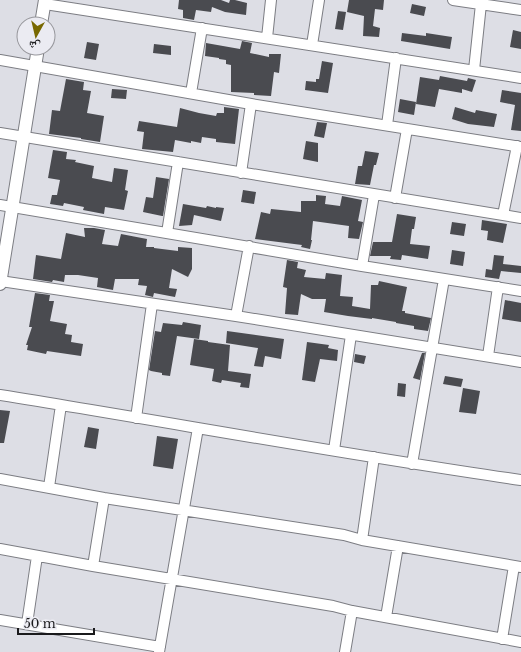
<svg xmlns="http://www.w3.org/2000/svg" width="521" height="652" font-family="'Libre Baskerville','Noto Naskh Arabic',serif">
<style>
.building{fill:#4a4b50}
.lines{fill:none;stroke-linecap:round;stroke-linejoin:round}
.minor-casing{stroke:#7c7d83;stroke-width:12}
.tertiary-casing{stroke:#7c7d83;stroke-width:14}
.minor{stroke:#fff;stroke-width:10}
.tertiary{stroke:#fff;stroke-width:12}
</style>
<rect width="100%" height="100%" fill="#dddee5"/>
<path class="building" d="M179,0H221L229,3L230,0H235L247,3L246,15L225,12L212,7L211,12L196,10L194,20L183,18V10L178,9Z
M349,0H384L383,10L375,9L373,26L380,28L379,37L363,36L364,16L347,12Z
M412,4L426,7L424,16L410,13Z
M338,11L346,12L343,30L335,29Z
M513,30L521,32V49L510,47Z
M402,33L426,36V33L452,37L450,49L401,41Z
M242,41L252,43L250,53L269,57V54H281L279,73L274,72L271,96L254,95V93L231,92V65L226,64V60L219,59V58L205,56L206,43L240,49Z
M87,42L99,44L96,60L84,58Z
M154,44L171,46V55L153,53Z
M322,61L333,63L328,93L305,90L306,81L316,82V79H319Z
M440,76L467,81L468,78L476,80L472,92L462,89V93L439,89L435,107L416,104L420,77L439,80Z
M66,79L84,82L83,90L91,91L87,113L104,116L100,142L81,139V138L49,134L52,110L60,111Z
M112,89L127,90L126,99L111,98Z
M502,90L521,93V131L511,130L515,105L500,102Z
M400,99L416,102L414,115L398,112Z
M224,107L239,109L235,144L216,142V139L202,137L201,143L191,141V143L175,140L173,152L142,149L144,132L137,131L139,121L177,127L180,108L199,113L216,116L217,113H224Z
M455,107L475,113L476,110L497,114L494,127L468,124L452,119Z
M317,122L327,123L324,138L314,136Z
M306,141L318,143V162L303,159Z
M53,150L67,152L66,159L76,160L75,162L94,166L92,178L112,182L114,168L128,170L125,190L128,191L124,210L105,207L104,214L83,210L84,207L64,203L63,206L50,204L52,195H57L60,180L48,178Z
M365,151L379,153L376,165H374L370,185L355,184L358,166H362Z
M156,177L169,179L163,216H162L143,212L146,197L153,198Z
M243,190L256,192L254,204L241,202Z
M316,195L326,196L325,204L340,206L342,196L362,200L358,221L363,222L359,239L348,238L349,226L313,221L311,240H312L310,249L301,247L302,245L255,239L261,212L270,214L271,209L301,212V201H316Z
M183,204L206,208L207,206L216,208V207L224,208L221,221L194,215L192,225L179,226Z
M397,214L416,217L414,229H412L410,244L430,246L428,259L402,255L401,260L390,259L391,256H370L373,242H392Z
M482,220L507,224L503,243L487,240L488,231L481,230Z
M452,222L466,224L464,236L450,234Z
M84,228H94L105,230L102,244L118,246L121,234L147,239L146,247H154V248L178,251V247L192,248V269L188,277L172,269L169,288L177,289L175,297L154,293L153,297L145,295L147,286L138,285L139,279H115L113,290L97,287L98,278L78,275H65L64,282L53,280L52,282L33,279L36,255L61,259L66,233L85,237Z
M452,250L465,252L463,266L450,264Z
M494,255L504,256L503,264L521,266V273L501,271L499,279L485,277L486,269L492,270Z
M287,260L298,262L297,268L306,270L304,277L325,279L326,273L342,275L340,296L353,297L352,306L370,309L371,285H378L379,281L407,287L402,311H405V313L431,318L428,331L414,329V326L396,323V322L372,318V319L348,316L324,312L326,299H312L301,294L298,315L285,314L287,288L283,287Z
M35,293L50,295L49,301H54L50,321L67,324L65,334L72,335L71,342L83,344L81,356L47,351L46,354L27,350L28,345H26L32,327H29Z
M505,300L521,303V322L502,319Z
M183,322L201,325L199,339L177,336L170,376L162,375V373L151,371L149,370L155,331L161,332L163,323L182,325Z
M227,331L284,339L281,359L265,356L263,367L254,366L258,348L226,343Z
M194,339L208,341V342L230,345L228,371L251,374L249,388L240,387L241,383L222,380L221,383L212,381L214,369L190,365Z
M307,342L329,345L328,348L338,350L337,361L320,359L315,382L302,380Z
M422,353H425L420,380L413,378Z
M355,354L366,356L364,364L354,362Z
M445,376L463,379L461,387L443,384Z
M398,383L406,384L405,397L397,396Z
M463,388L480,391L476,414L459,412Z
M0,410L10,411L4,443H0Z
M88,427L99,429L96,449L84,447Z
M157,436L178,439L173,469L153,466Z"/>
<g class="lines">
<g class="minor-casing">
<path id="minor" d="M453,0L521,10
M45,4L521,78
M267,38L271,0
M312,45L319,0
M0,60L251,104L521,147
M474,70L481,4
M191,93L202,28
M387,125L396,58
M0,133L521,218
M241,173L251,104
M395,198L407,129
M0,205L362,266L521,291
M503,215L517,146
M167,233L178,162
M362,266L374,195
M0,281L236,316L521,362
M236,316L249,246
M488,356L498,287
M0,395C174,423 347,455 521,480
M136,418L152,304
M334,450L351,335
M412,464L444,279
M0,479L104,498L344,535L362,540L521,567
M49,487L61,405
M362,540L374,457
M0,549L93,566L333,606L352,611L521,642
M93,566L104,498
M386,617L398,546
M0,620L160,647
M27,624L37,556
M502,639L514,566
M159,652L198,428
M345,652L352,611"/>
</g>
<g class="tertiary-casing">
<path id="tertiary" d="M41,24L45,0
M0,284L38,48"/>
</g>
<use href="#minor" class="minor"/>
<use href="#tertiary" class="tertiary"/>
</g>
<g transform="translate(36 36) rotate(188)"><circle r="19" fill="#ebebf2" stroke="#97979c"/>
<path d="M0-3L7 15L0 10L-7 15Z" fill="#786800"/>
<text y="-6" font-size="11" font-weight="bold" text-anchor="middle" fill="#1a1a1c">ش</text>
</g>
<path d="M18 628v6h76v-6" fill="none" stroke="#1a1a1c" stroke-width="2"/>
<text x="24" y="628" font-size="12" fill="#1a1a1c" stroke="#ebebf2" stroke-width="3" paint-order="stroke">50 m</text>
</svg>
